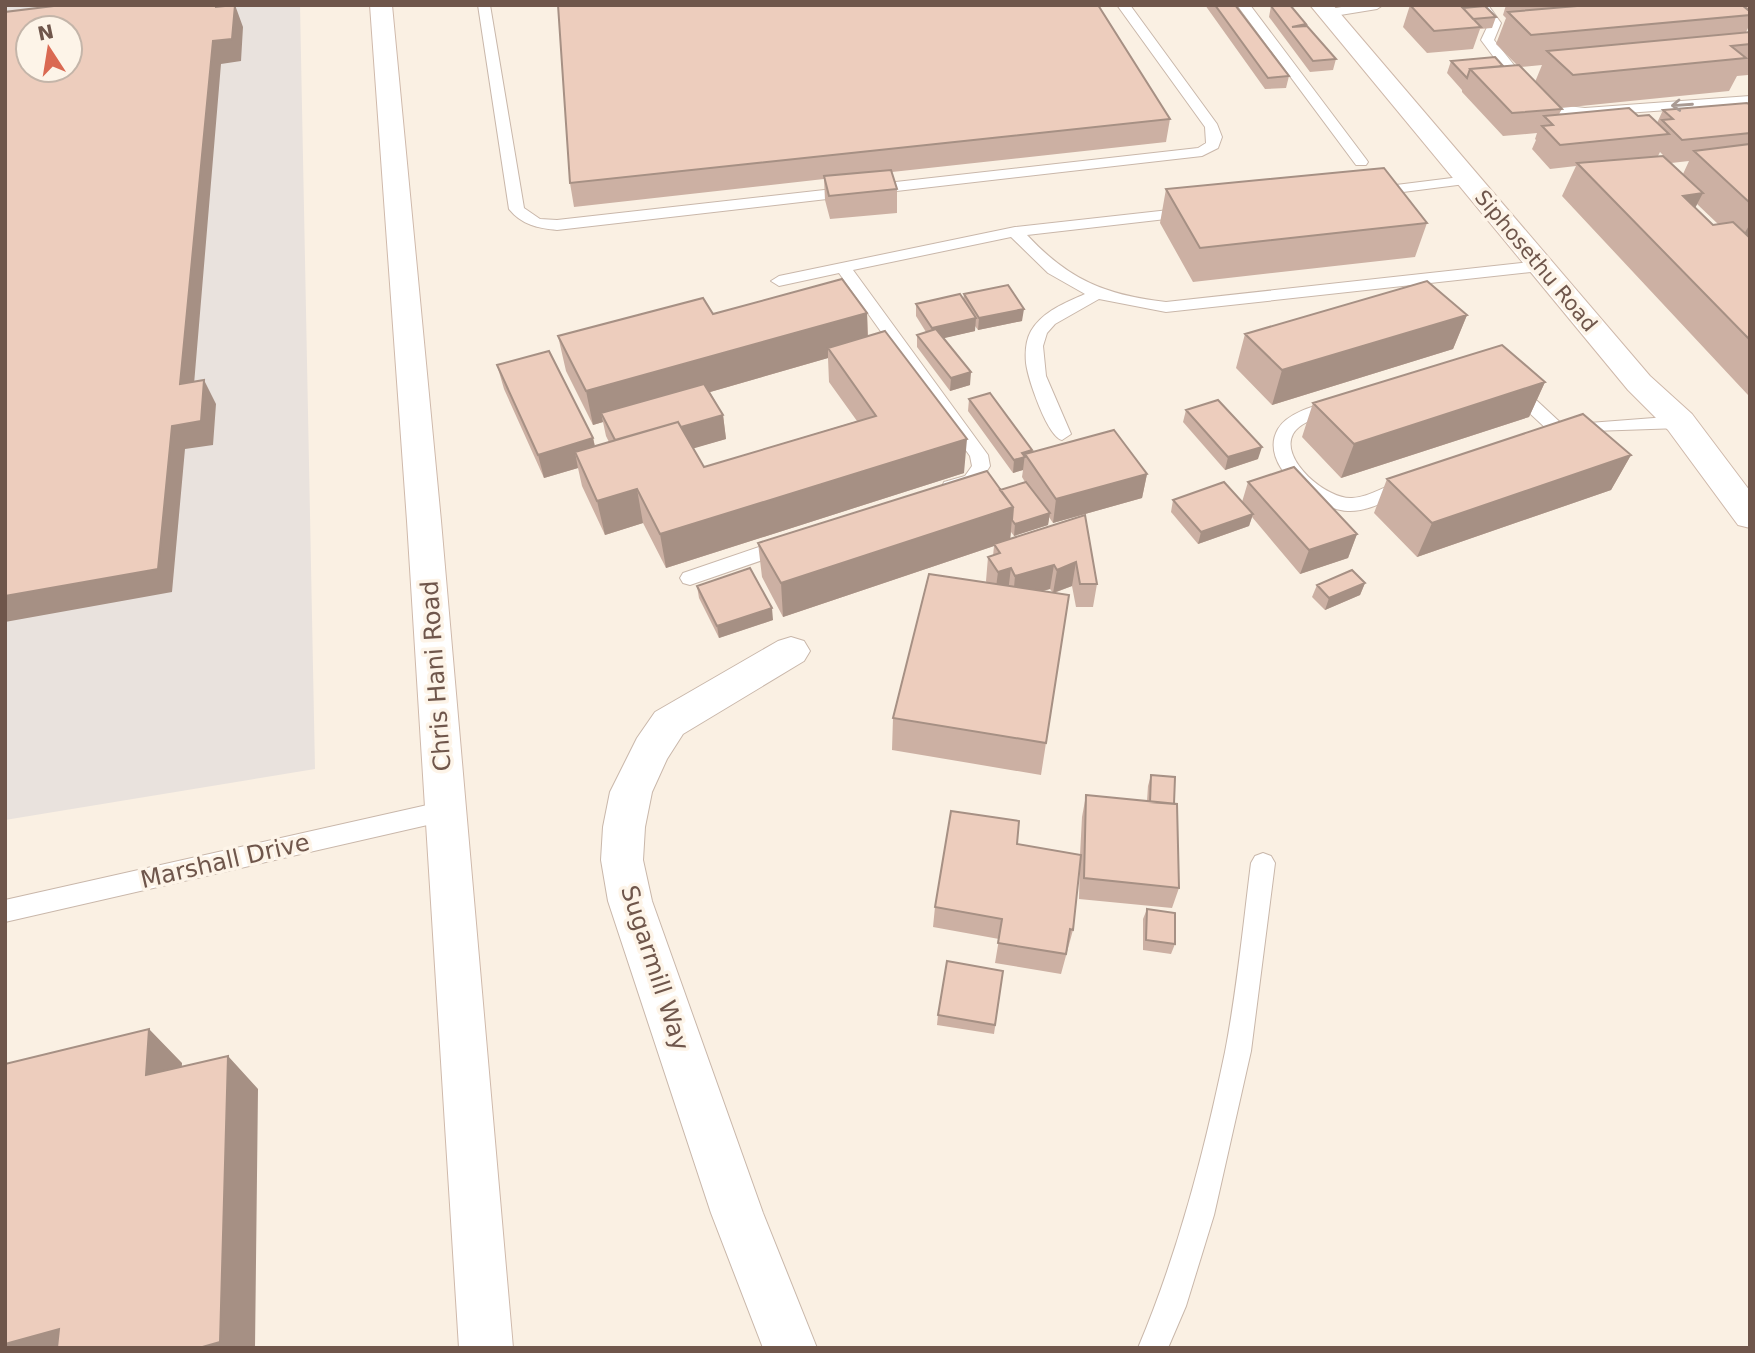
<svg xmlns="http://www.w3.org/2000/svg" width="1755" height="1353" font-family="'DejaVu Sans',sans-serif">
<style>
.industrial{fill:#e9e2dd;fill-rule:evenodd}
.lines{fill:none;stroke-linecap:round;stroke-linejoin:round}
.lane-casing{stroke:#c9b7aa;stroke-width:2}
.street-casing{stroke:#c9b7aa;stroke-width:2}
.secondary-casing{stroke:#cfb9ab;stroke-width:2}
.lane{fill:#fff;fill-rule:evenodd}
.street{fill:#fff;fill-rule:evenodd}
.secondary{fill:#fff;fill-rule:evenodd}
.wall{fill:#ccb0a3;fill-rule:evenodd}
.shaded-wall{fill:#a69084}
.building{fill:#edcdbd;stroke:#a69084;stroke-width:2;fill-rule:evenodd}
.oneway{stroke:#a99a93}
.labels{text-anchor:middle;stroke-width:7;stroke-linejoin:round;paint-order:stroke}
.far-street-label{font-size:21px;fill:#6f564b;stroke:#fdf4e8}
.street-label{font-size:24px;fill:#6f564b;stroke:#fdf4e8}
</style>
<rect width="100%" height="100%" fill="#faf0e3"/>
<path class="industrial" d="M5,5H300L315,769L5,820ZM28,28H70V70H28Z"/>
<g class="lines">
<g class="lane-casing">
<path id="lane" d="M478,5H490L524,208L540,219L557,220L1198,148L1206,143L1205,127L1117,5H1130L1217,124L1222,137L1218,148L1202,156L557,230C538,228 522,225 509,209Z
M1237,5H1250L1366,159L1368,162L1366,165H1356Z
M1353,5H1383L1377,9L1328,17L1322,13L1324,10Z
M1476,5H1488L1501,23L1494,40L1518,70L1558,105L1585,108L1750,96V104L1585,116L1554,113L1549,112L1508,76L1481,40L1489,23Z
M1468,176L1473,177L1475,180L1473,183L1372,196L1365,192L1372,188Z
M1187,208L1195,213L1192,216L1027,235C1069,280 1105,295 1166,302L1540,261L1548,266L1540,271L1166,312L1099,299L1055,324L1047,333L1043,346L1046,376L1071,434L1062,440C1047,436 1028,379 1026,363C1025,352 1026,340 1031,331C1043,311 1065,303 1085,294L1048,273L1011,237L853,270L988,455L990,466C981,482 965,497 944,492L942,487L944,482L965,476L972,466L970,456L839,273L779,286L771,281L779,276L1015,227Z
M1514,383L1520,385L1563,425L1680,416L1689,422L1680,428L1564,432L1557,435L1551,433L1508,393L1505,389Z
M1335,400L1344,406L1341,410C1327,415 1301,420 1293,434C1279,460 1328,500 1352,498C1371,497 1390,483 1408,478L1415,480L1417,484L1415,488C1394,496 1371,512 1348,511C1316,510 1257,465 1278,429C1288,412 1317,405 1335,400Z
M785,538L792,540L795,545L792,550L690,585L683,583L680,578L683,573Z
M445,801L453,804L456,811L453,818L445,821L5,922V900Z
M1263,853L1271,856L1275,863L1251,1051L1214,1215L1186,1306L1168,1348H1138C1178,1253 1204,1153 1225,1052C1237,990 1243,926 1251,863L1255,856Z"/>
</g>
<g class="street-casing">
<path id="street" d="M791,637L804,641L810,651L804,661L683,734L667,759L652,792L645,827L643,860L652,901L763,1213L817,1348H763L711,1213L608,901L601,860L603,827L610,792L637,738L655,712L778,641Z"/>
</g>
<g class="secondary-casing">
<path id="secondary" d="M370,5H392L441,521L513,1348H459L407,521Z
M1310,5H1333L1650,376L1692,414L1750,491V528L1738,525L1668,430L1628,390Z"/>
</g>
<use href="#lane" class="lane"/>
<use href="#street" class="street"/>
<use href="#secondary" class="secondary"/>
</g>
<path class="wall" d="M1205,5H1235L1289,76L1286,88L1265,89Z
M1410,5L1463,8L1496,17L1492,28L1480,29L1473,49L1427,53L1403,27Z
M1506,5H1750V24L1746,32H1750V71L1748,75L1737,76L1729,91L1561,108L1562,109L1559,114L1638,116L1657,123L1663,110L1750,105V395H1748L1562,196L1576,166L1550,169L1532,149L1536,140L1535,139L1537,133L1503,136L1462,92V90L1447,73L1451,61L1503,66L1517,65L1496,44L1506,18L1503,15ZM1542,65L1535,82L1521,67ZM1660,152L1671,163L1689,161L1683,174L1658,156ZM1697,204L1718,224L1713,225L1695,208Z
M1271,6L1306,24V26L1336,59L1333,70L1310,72L1269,17Z
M1170,119L1166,142L892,172L897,189V213L830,219L825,200L824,179L574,207L570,183Z
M1166,189L1427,223L1415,257L1193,282L1160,223Z
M964,294L1022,321L978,330L975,326V331L943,338L970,385L950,391L917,347V335L926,332L916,316V304L963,300Z
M867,313L868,336L964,473L666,568L643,523L605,535L582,486L578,468L544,478L504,389L497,365L593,438L595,446L609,442L606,436L603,422L593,425L566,371L558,336L713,314ZM828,358L829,382L857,421L704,467L693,448L726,439L723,415L710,392Z
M1467,315L1453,349L1272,405L1236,368L1245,334Z
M1545,382L1529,417L1341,478L1302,437L1313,403Z
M969,399L1032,450V452L1147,474L1142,498L1053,523L1049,517L1048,525L1014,536L1011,532L1010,539L1085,515L1097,584L1093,607H1076L1072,586L1054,593L1069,595L1041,775L892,750L893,718L987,583L986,581L988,557L993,556L994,546L783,617L762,577L758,543L1000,490L1025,482L1022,477L1023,470L1013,473L968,411ZM1050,589L1053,593L1042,591Z
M1186,410L1258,459L1225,470L1183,422Z
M1631,455L1611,490L1417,557L1374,513L1387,479Z
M1248,482L1357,534L1348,558L1300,574L1252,517L1249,526L1198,544L1171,512L1173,500L1242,502Z
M1365,583L1360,595L1325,610L1312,597L1317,585Z
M697,586L773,620L719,638L699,598Z
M1151,775L1174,804L1179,888L1172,908L1079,899L1080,859L1073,930L1061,974L995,963L999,939L933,927L935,907L1017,844L1080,855L1082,817L1086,795L1147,801L1148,786Z
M1147,909L1175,944L1171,954L1143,950V919Z
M1003,971L994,1034L937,1025L938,1015Z"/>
<path class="shaded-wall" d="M235,5L243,27L241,61L221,64L192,408L180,384L213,41Z
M1703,193L1685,227L1683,196Z
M1750,224V242L1738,244Z
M1024,309L1022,321L978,330L979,318Z
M867,313L868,347L828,348V358L606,422L601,413L603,422L593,425L586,391Z
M1467,315L1453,349L1272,405L1282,370Z
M976,318L975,331L932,341V328Z
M971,372L970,385L950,391L951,378Z
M204,380L216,404L213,445L185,449L172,592L5,622V596L172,426Z
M1545,382L1529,417L1341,478L1354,444Z
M723,415L726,439L623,469L618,445Z
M593,438L598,462L575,452L578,468L544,478L538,455Z
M967,439L964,473L666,568L660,534Z
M1262,447L1258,459L1225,470L1228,457Z
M1032,450L1030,462L1025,454L1023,470L1013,473L1014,460L1022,453Z
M1631,455L1611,490L1417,557L1432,523Z
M1147,474L1142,498L1053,523L1056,499Z
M637,489L643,523L605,535L597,501Z
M1013,507L1010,541L994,544V546L783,617L781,583Z
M1050,513L1048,525L1014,536L1015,524Z
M1253,514L1249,526L1198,544L1201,532Z
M1357,534L1348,558L1300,574L1309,550Z
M1076,562L1072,586L1053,593L1057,570Z
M1054,565L1050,589L1013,599L1015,576Z
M1011,568L1008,592L995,595L998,572Z
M1365,583L1360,595L1325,610L1329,598Z
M772,608L773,620L719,638L717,626Z
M149,1029L182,1063L180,1107L146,1075Z
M228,1056L258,1089L255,1348H199Z
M59,1329L95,1348H5V1344Z"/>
<path class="building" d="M62,5H216V7L235,5L232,39L213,41L180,384L204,380L201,421L172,426L158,569L5,596V12ZM28,28H70V70H28Z
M558,5H1098L1170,119L570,183Z
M1215,5H1235L1289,76L1268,78Z
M1290,5L1306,24L1292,27L1307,26L1336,59L1313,61L1271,6Z
M1410,5H1460L1481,27L1434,31Z
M1589,5H1742L1750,11V15L1531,35L1508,12Z
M1742,5H1750V10H1748Z
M1485,6L1496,17L1473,19L1463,8Z
M1750,32V44L1731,46L1746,58L1573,75L1547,51Z
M1495,57L1503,66L1470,69L1467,78L1451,61Z
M1519,65L1562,109L1512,113L1470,69Z
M1747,103L1750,105V133L1682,140L1662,120L1673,119L1663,110Z
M1629,108L1638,116L1649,115L1669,134L1560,145L1542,126L1553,125L1544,116Z
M1750,144V203L1694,151Z
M1663,156L1703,193L1683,196L1713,225L1733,222L1750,238V340L1577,163Z
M1384,168L1427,223L1200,248L1166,189Z
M891,170L897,189L829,196L824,176Z
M842,279L867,313L586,391L558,336L703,298L713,314Z
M1427,281L1467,315L1282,370L1245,334Z
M1008,285L1024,309L979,318L964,294Z
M960,294L976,318L932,328L916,304Z
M936,329L971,372L951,378L917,335Z
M885,331L967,439L660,534L637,489L597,501L575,452L678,422L704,467L876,416L828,348Z
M1502,345L1545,382L1354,444L1313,403Z
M549,351L593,438L538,455L497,365Z
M704,384L723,415L681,427L678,422L615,440L601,413Z
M990,393L1032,450L1022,453L1025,457L1014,460L969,399Z
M1218,400L1262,447L1228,457L1186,410Z
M1583,414L1631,455L1432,523L1387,479Z
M1114,430L1147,474L1056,499L1025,454Z
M1294,467L1357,534L1309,550L1248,482Z
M987,471L1013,507L781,583L758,543Z
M1026,482L1050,513L1015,524L1012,520L1013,507L1000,490Z
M1224,482L1253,514L1201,532L1173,500Z
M1085,515L1097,584H1080L1076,562L1057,570L1054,565L1015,576L1011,568L998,572L988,557L1000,553L994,544Z
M750,568L772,608L717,626L697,586Z
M1352,570L1365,583L1329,598L1317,585Z
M929,574L1069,595L1046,743L893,718Z
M1151,775L1175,777L1174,804L1150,802Z
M1086,795L1177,804L1179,888L1084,878Z
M951,811L1019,821L1017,844L1081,855L1073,930L1070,929L1066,954L998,943L1002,919L935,907Z
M1147,909L1175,913V944L1146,940Z
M947,961L1003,971L995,1025L938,1015Z
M149,1029L146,1075L228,1056L220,1342L199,1348H57L59,1329L5,1344V1064Z"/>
<defs><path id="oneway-shaft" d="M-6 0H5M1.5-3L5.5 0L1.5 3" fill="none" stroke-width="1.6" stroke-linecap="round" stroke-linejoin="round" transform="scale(1.75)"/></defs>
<use class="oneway" href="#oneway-shaft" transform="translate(1682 105) rotate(176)"/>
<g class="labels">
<g class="far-street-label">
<text transform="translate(1536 261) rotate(50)" y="7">Siphosethu Road</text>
</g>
<g class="street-label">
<text transform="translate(436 676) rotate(-94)" y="8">Chris Hani Road</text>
<text transform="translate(225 861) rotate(-13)" y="8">Marshall Drive</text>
<text transform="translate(655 968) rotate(72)" y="8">Sugarmill Way</text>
</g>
</g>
<rect width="1755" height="1353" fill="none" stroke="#6f564b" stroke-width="14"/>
<g transform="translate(49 49) rotate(348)"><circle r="33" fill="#fdf4e8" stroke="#c4b5a9" stroke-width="2"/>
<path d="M0-5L12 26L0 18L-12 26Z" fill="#da6952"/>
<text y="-10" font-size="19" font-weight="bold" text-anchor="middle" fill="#6f564b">N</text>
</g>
</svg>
